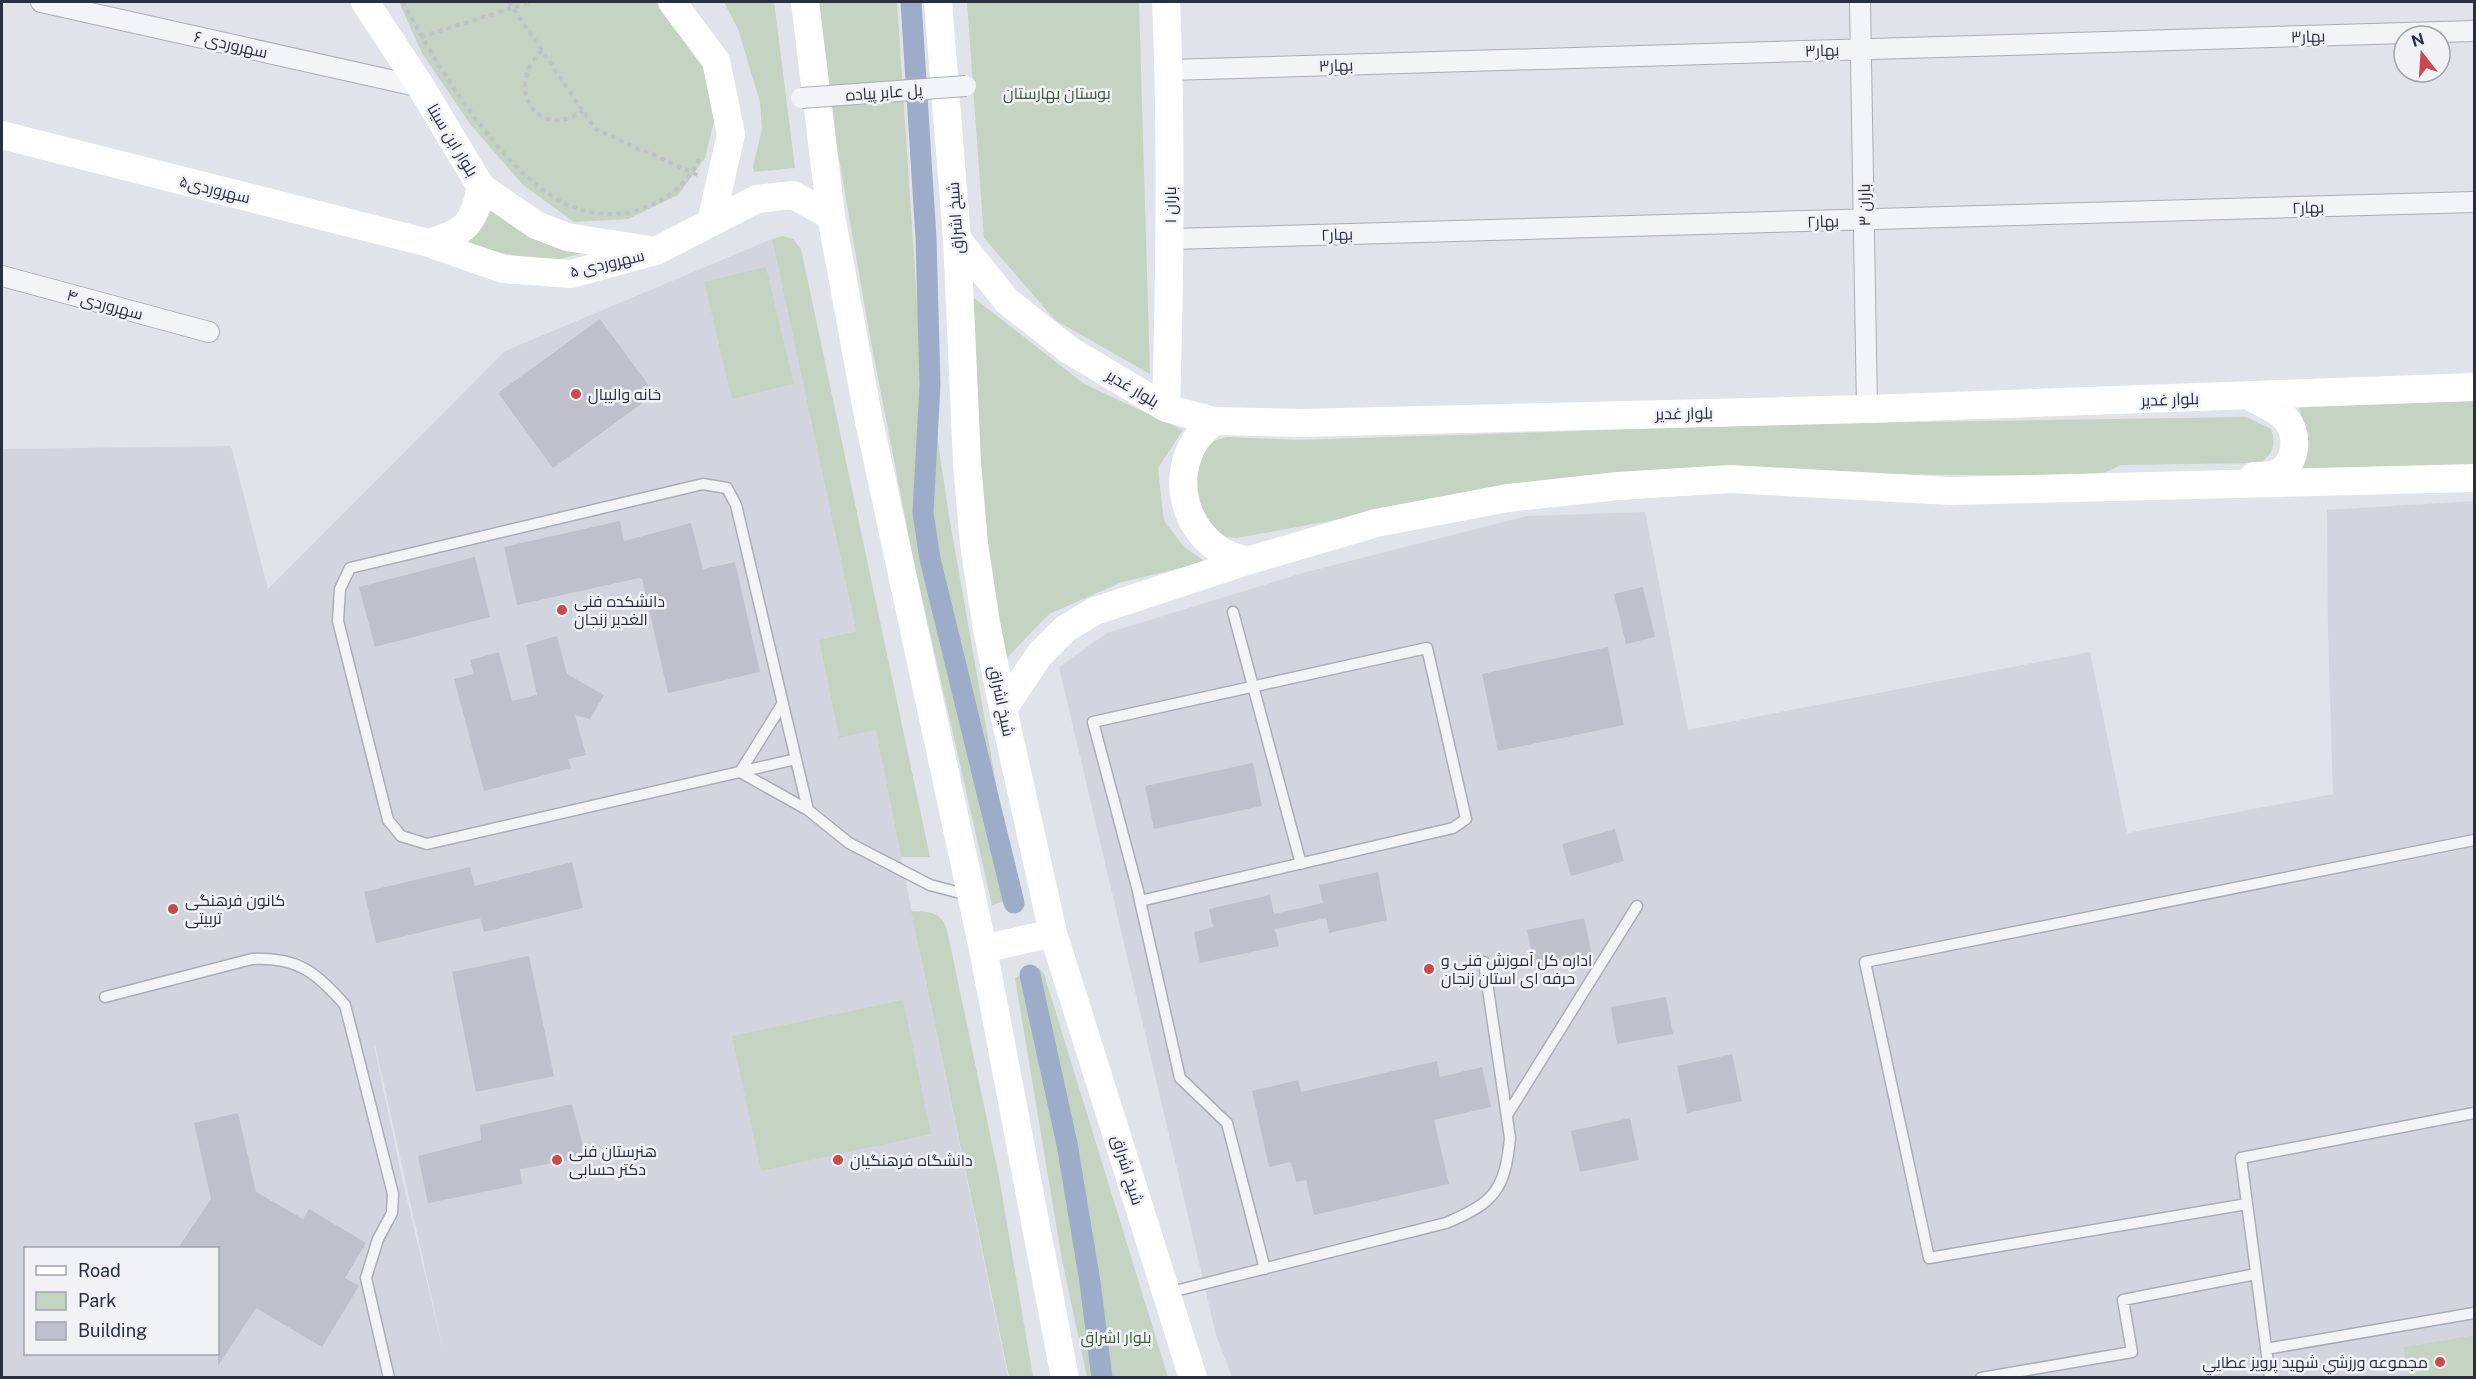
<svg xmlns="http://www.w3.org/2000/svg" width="2476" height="1379" font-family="'Public Sans',Cairo,sans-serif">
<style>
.built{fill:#d3d5de;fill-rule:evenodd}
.green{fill:#c4d3c2}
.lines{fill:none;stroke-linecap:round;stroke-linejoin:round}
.canal{stroke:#9dacc8;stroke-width:21}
.building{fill:#bec1cc}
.lane-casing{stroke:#a9adb6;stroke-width:13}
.street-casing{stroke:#a9adb6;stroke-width:22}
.path{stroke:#bec1c7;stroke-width:4;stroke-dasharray:4.5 4.5;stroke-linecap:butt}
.lane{stroke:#f3f4f7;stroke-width:10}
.street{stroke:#f3f4f7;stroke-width:20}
.secondary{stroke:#fff;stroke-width:28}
.street-bridge-casing{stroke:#a9adb6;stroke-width:22;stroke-linecap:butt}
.street-bridge{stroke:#f3f4f7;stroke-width:20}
.poi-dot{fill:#ca494c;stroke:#f0f2f6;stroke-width:2}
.labels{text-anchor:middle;stroke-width:5;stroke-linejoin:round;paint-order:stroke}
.street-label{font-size:16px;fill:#292f40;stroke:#f0f2f6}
.park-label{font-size:16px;fill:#395b37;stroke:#f0f2f6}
.poi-label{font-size:16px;fill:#292f40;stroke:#f0f2f6;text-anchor:start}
</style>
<rect width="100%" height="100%" fill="#e0e3e9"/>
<path class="built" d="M772,239L856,631L819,640L839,738L876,729L921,959L1008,1377H2V449L231,446L268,589L505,351ZM374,1045H375L445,1358L402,1178ZM26,1248H218V1354H26Z
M2474,501V1335L2403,1347L2408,1378L1232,1377L1216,1335L1059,667L1107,633L1303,573L1527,516L1645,512L1688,730L2090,652L2127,833L2333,794L2328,633L2327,510Z"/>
<path class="green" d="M399,2H665L702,50L715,117L705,158L678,195L628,219L574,222L523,185L470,124L422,53Z
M724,2H774L795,168L754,172L753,167L762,129L760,102L738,29Z
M819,2H897L917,302L949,516L1016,897L992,905L913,558L871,342L838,153Z
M967,2H1139L1150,374L1055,320L984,238Z
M494,204L595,250L547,262L458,244C477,235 486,224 494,204Z
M783,236L793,239L801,249L930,857H901L876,730L839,738L819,640L856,631L772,239Z
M766,267L794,384L732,399L704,282Z
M965,291L1084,384L1183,430L1158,468L1164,521L1184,547L1206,562L1122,582L1049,614L1000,665L983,539Z
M2474,401V466L2301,471C2312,449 2306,428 2298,405Z
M2246,417L2271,429C2276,444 2274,452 2261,463L2121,465L2097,476L1861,474L1459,497L1237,538L1221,536L1189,500L1195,469L1209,442L1227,437L1299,440L1798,424Z
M911,911C930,912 941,911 947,930L999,1177L1033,1377H1009Z
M1039,968L1044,974L1168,1377H1087L1062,1260L1015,978Z
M903,1000L931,1134L761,1171L732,1036Z
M2474,1335V1377H2408L2403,1347Z"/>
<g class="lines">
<path class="canal" d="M911,2L926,238L930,385L923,513L930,559L1014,903
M1030,975L1067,1144L1090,1282L1102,1378"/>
</g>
<path class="building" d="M600,319L655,394L553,468L498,393Z
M620,521L624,541L691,523L703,569L735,562L760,672L668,693L642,579L639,578L517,605L504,547Z
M475,557L490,617L375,647L359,587Z
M1643,587L1655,637L1626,644L1614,594Z
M557,636L567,674L604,695L590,719L575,715L586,755L568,759L571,768L484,791L454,679L474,674L470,660L499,652L512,701L537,695L526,645Z
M1608,647L1624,725L1498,751L1482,674Z
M1253,763L1262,806L1154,829L1145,786Z
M1615,829L1624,861L1571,876L1562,844Z
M572,862L583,908L484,932L480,918L376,943L364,892L470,867L475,886Z
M1378,872L1387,920L1329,933L1326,918L1275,929L1279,946L1200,963L1194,932L1213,927L1209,909L1270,895L1274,914L1323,903L1319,885Z
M1584,918L1592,955L1535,968L1527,930Z
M529,956L554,1076L476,1092L452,972Z
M1666,997L1673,1034L1617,1044L1611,1007Z
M1732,1054L1742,1101L1687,1113L1677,1066Z
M1437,1061L1440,1077L1482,1067L1491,1107L1434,1120L1449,1184L1314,1215L1306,1180L1296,1182L1291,1162L1269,1167L1252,1091L1298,1080L1301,1092Z
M572,1104L586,1157L520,1169L522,1184L428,1203L418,1156L481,1140L480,1125Z
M238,1113L256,1192L303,1219L309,1209L366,1243L345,1278L359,1286L322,1347L256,1308L218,1366V1248H178L211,1199L194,1123Z
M1630,1118L1639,1160L1580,1172L1571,1131Z"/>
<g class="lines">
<g class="lane-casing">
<path id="lane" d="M1233,612L1301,864
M783,703L740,772L808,810
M796,759L427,844L401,836L388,820L338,621L340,589L350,568L703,484L727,488L736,505L808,810L849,843L930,885L968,895
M1140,901L1453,828L1466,819L1427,648L1093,722L1138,891L1140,901L1180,1078L1227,1123L1265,1269
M105,997L252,959C298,957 316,972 345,1005L393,1194L392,1213L378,1239L366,1278L389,1378
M1507,1115L1637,906
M2247,1204L1929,1258L1865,962L2474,840
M1167,1293L1446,1223C1494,1203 1505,1190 1510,1138L1484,962
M2266,1349L2474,1313
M1981,1378L2132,1352L2123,1300L2256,1274
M2270,1378L2241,1158L2474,1113"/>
</g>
<g class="street-casing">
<path id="street" d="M41,2L421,87
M1860,2L1867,409
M1169,70L2474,31
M1171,239L2474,202
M2,276L209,332"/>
</g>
<path class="path" d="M403,2C433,61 503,174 564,203C590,215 617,218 643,208C669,199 688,183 700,158
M509,2L595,129L700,176
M421,37L531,2
M542,51C503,87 537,142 583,111"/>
<use href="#lane" class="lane"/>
<use href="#street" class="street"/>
<path class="secondary" d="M365,2L421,87L481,187L536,225L567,237L656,251L757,199L793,195L831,216
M672,2L716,61L731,134L711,222
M805,2L831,216L869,421L983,949L1065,1378
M938,2L957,239L967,463L974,544L986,623L1003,709L1053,933L1193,1378
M2,135L429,243L503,269L571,274L656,251
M957,239L1007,301L1069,350L1166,408L1214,421L1301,423L1867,409L2474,387
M429,243C467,231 473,225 481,187
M2249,396C2261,403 2277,409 2286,419C2299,435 2297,463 2278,473C2272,476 2262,476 2254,476
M1166,408C1170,272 1172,137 1166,2
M1214,421C1208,427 1200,434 1195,441C1172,480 1184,527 1221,551C1229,556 1239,558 1247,561
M1003,709L1040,654L1065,629L1095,611L1247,561L1376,523L1508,498L1618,486L1730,479L1951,491L2474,478
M983,949L1053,933"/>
<g class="street-bridge-casing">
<path id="street-bridge" d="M801,98L966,86"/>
</g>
<use href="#street-bridge" class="street-bridge"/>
</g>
<g class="poi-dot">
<circle cx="576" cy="394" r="6"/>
<circle cx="562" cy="610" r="6"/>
<circle cx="173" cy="909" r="6"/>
<circle cx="1429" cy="969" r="6"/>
<circle cx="557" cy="1160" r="6"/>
<circle cx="838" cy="1160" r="6"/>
<circle cx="2440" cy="1362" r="6"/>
</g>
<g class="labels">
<g class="street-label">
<text transform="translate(2308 36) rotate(-2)" y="6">بهار۳</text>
<text transform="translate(231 44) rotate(13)" y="6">سهروردی ۶</text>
<text transform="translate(1822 50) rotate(-2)" y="6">بهار۳</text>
<text transform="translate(1336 65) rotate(-2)" y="6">بهار۳</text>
<text transform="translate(884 92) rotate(-4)" y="6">پل عابر پیاده</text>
<text transform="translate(453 140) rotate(59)" y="6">بلوار ابن سینا</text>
<text transform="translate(215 189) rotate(14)" y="6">سهروردی۵</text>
<text transform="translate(1170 205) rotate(-90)" y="6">باران ۱</text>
<text transform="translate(1864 205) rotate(-91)" y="6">باران ۳</text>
<text transform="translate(2308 207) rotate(-2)" y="6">بهار۲</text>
<text transform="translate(955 218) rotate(-94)" y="6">شیخ اشراق</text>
<text transform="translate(1823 221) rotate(-2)" y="6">بهار۲</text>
<text transform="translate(1337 234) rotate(-2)" y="6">بهار۲</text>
<text transform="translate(607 263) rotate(-13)" y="6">سهروردی ۵</text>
<text transform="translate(105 304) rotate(15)" y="6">سهروردی ۴</text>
<text transform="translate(1133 388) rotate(31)" y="6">بلوار غدیر</text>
<text transform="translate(2170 399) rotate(-2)" y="6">بلوار غدیر</text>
<text transform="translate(1684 413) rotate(-1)" y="6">بلوار غدیر</text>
<text transform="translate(1002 701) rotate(78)" y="6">شیخ اشراق</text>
<text transform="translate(1128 1170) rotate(73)" y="6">شیخ اشراق</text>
</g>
<g class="park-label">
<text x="1057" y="99">بوستان بهارستان</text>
<text x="1116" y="1343">بلوار اشراق</text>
</g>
<g class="poi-label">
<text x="588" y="400">خانه والیبال</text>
<text x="574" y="607">دانشکده فنی<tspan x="574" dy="18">الغدیر زنجان</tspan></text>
<text x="185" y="906">کانون فرهنگی<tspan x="185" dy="18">تربیتی</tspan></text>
<text x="1441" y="966">اداره کل آموزش فنی و<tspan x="1441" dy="18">حرفه ای استان زنجان</tspan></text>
<text x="569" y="1157">هنرستان فنی<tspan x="569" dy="18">دکتر حسابی</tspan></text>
<text x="850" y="1166">دانشگاه فرهنگیان</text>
<text x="2428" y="1368" text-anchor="end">مجموعه ورزشي شهيد پرویز عطايي</text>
</g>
</g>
<rect width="2476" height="1379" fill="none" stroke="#292f40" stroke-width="6"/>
<rect x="24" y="1247" width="195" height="108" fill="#f0f2f6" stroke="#a0a4ad" stroke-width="1.5"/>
<rect x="36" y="1266" width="30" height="9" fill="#ffffff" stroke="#a0a4ad" stroke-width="1.5"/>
<text x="78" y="1277" font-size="18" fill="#292f40">Road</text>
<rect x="36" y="1292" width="30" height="18" fill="#c4d3c2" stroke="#a0a4ad" stroke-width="1.5"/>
<text x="78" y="1307" font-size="18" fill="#292f40">Park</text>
<rect x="36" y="1322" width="30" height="18" fill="#bec1cc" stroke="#a0a4ad" stroke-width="1.5"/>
<text x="78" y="1337" font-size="18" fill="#292f40">Building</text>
<g transform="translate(2422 54) rotate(343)"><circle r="28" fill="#f0f2f6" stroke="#a0a4ad" stroke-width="1.5"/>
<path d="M0-4.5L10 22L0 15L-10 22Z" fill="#ca494c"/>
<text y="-9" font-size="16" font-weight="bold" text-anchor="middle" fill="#292f40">N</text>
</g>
</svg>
